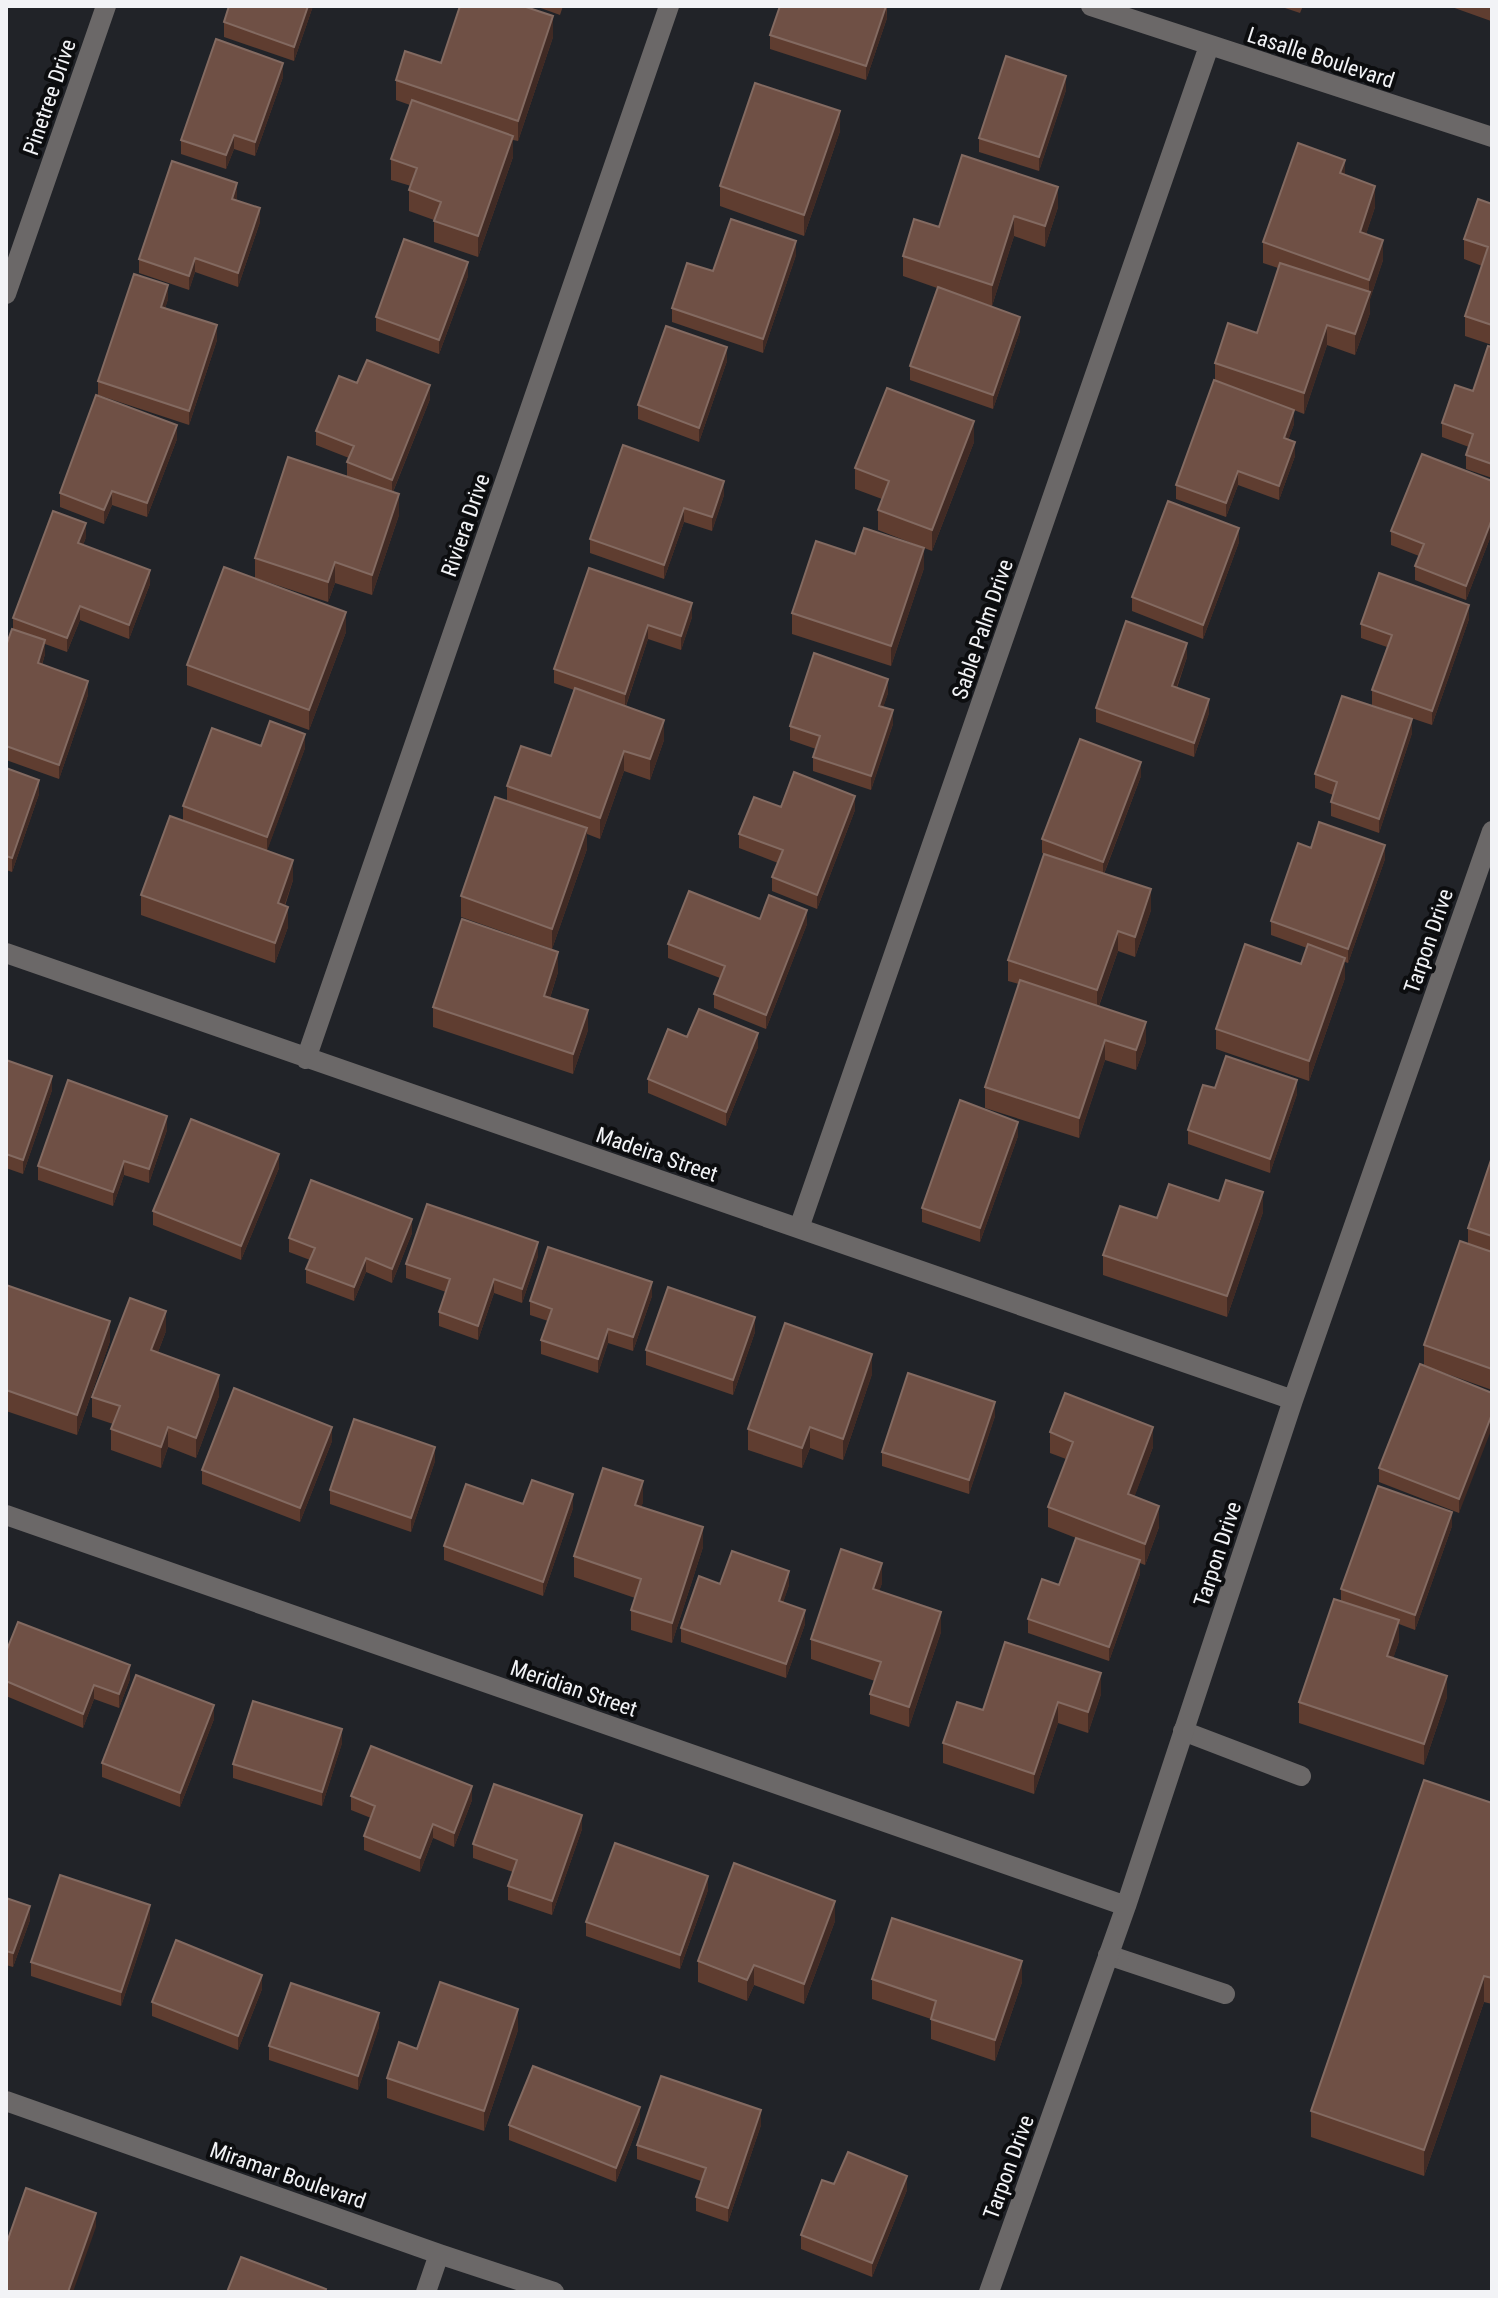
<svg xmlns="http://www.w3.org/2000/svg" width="1498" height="2298" font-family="'Roboto Condensed',sans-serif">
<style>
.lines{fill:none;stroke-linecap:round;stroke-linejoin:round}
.lane{stroke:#6b6868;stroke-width:20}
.street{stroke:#6b6868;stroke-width:20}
.wall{fill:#5f3d30}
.shaded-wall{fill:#402a24}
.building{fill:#6f5045;stroke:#836a61;stroke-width:2}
.labels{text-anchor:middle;stroke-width:8;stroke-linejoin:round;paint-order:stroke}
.street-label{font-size:22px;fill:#f2f3f6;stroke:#0c0d0f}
</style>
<rect width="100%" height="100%" fill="#212328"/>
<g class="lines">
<path class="lane" d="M1183,1731L1301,1776
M1108,1955L1225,1994"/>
<path class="street" d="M1091,6L1492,137
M6,294L106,6
M6,953L1293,1400
M306,1059L669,6
M799,1228L1209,46
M6,1515L1126,1906
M6,2101L439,2254L554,2292
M426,2292L439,2254
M989,2292L1126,1906L1293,1400L1492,831"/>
</g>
<path class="wall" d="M313,6L294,61L224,37V22Z
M535,6H563L560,15Z
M887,6V18L866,80L770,49V35Z
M1279,6H1303L1300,13Z
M1449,6H1492L1491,21Z
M553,37L518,141L513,140V157L478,257L434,242V220L409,211V190L411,186L391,180V159L410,105L396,100V80L441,63Z
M283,77L255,156L234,149L226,169L181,154V140Z
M1066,90L1039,171L979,152V138Z
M840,131L804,236L720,206V186Z
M1345,175L1375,207L1366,234L1383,260L1370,299V313L1355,355L1327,345L1304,414L1294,410V424L1288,440L1295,456L1279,500L1238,485L1226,517L1176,499V485L1215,381V363L1257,333L1278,268L1263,263V242Z
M237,197L236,200L260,222L238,287L195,272L189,290L139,273V259Z
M1492,204V345L1465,336V316L1482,266L1464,259V239Z
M1058,207L1045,247L1014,236L992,306L958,295L1020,331L993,409L910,380V366L937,288L903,276V256L939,227Z
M796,255L763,353L672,322V308Z
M468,276L439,354L376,331V317Z
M168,299L165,308L217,340L189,425L98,395V381Z
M1492,347V478L1466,469V455L1469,447L1442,437V423L1473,391Z
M727,361L699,442L638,419V405Z
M357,383L430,399L393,492L399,515L372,595L335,583L328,602L255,578V558L357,480L347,476V462L349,458L316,445V431Z
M177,439L147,517L112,505L104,524L60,507V493Z
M974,442L932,551L878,530V510L882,499L855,489V468Z
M1492,481V533L1466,600L1415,580V566L1419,556L1391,545V531Z
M724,495L712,531L684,522L664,579L590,553V539Z
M86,537L83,545L150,584L129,639L80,620L67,652L45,644V654L42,665L88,695L59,779L6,760V646L13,629V618Z
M1239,542L1203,639L1132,611V597Z
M589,568L692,617L681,650L648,639L626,706L664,740L650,780L624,771L600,839L587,834V849L552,949L461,917V896L507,801V786L551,756L574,690L554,683V669Z
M924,568L891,666L792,634V613Z
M1469,619L1432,725L1372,705V690L1387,647L1361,638V624Z
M346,632L309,730L187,685V665Z
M1187,657L1177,688L1209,713L1194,757L1096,722V708Z
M888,693L883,707L893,724L871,790L813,771V757L816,749L790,740V726Z
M1412,733L1379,833L1331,816V802L1333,795L1315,788V774Z
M261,746L305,748L267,850L293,880L285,906L288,927L275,963L141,915V895L226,836L183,820V806Z
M6,768L39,794L12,872L6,870Z
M1141,776L1104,874L1151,910L1135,957L1118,951L1099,1006L1146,1042L1136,1070L1105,1060L1079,1138L985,1108V1087L1019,984L1008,981V960L1044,854L1042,853V839Z
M781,807L855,810L817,909L772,891V877L778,863L739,848V834Z
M1311,848L1385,859L1348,963L1345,962V978L1309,1081L1216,1049V1029L1301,964L1307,948L1271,935V921Z
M760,919L807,924L766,1029L714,1008V994L720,978L668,958V944Z
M558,972L550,998L588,1030L573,1074L433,1027V1007Z
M687,1037L758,1047L726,1126L648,1093V1079Z
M6,1060L52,1090L23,1174L6,1168Z
M1215,1088L1297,1094L1270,1173L1188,1144V1130Z
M167,1130L149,1183L124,1175L113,1206L38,1180V1166Z
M1018,1136L980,1242L922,1222V1208Z
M1492,1157V1390L1425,1366L1492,1393L1459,1513L1379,1482V1468L1424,1366V1345L1468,1243V1228Z
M279,1168L241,1260L153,1225V1211Z
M1219,1201L1263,1212L1227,1317L1103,1275V1255L1157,1218Z
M412,1233L392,1283L366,1272L354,1301L306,1283V1269L310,1260L289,1252V1238Z
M538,1256L522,1303L494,1293L478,1340L439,1326V1312L446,1292L406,1278V1264Z
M6,1285L110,1341L77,1435L6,1411Z
M652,1296L633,1351L608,1343L598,1373L541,1354V1340L548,1321L530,1315V1301Z
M166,1331L158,1352L219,1396L196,1458L168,1447L161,1468L111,1450V1429L113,1424L92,1417V1397Z
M755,1332L733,1395L646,1365V1350Z
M872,1374L843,1460L810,1448L802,1468L748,1450V1429Z
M995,1416L969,1494L882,1466V1452Z
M1050,1432L1153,1447L1134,1497L1159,1527L1145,1565L1140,1563V1574L1109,1661L1028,1633V1619L1059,1585L1076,1538L1048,1527V1507L1066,1459L1050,1453Z
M332,1441L300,1522L202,1484V1470Z
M435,1461L411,1532L330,1504V1490Z
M643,1502L641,1507L703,1547L672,1643L631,1630V1610L635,1598L574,1577V1556Z
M523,1504L573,1508L543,1596L444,1560V1546Z
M1452,1526L1415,1630L1399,1624V1641L1393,1658L1447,1697L1424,1765L1299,1723V1702L1341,1602V1589Z
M882,1583L879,1591L941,1632L909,1727L870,1714V1694L875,1681L811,1659V1639Z
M720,1584L789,1585L783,1602L805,1624L786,1678L681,1642V1628Z
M6,1652L130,1679L119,1708L94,1699L83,1728L6,1696Z
M1101,1694L1088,1733L1058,1723L1034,1794L943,1763V1743L983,1710Z
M214,1719L180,1807L102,1777V1763Z
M342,1743L322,1806L233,1778V1764Z
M351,1796L472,1800L454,1847L433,1838L420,1872L364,1850V1836L371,1818L351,1810Z
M1492,1803V2004L1484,2002L1424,2176L1311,2137V2111Z
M582,1829L552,1915L508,1900V1886L513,1872L473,1858V1844Z
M708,1890L680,1969L586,1936V1922Z
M6,1898L30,1920L13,1967L6,1965Z
M150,1919L121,2006L31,1976V1962Z
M835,1921L804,2004L754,1985L747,2001L698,1982V1961Z
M872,1979L1022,1982L995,2061L931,2039V2019L872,1999Z
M262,1989L238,2050L152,2016V2002Z
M379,2027L358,2090L269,2060V2046Z
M518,2030L484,2131L387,2098V2078Z
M640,2121L616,2182L509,2140V2125Z
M761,2125L728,2222L696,2211V2197L701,2181L637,2159V2145Z
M907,2190L872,2277L801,2249V2235Z"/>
<path class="shaded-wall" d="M308,6H313L294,61V47Z
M886,6L887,18L866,80V66Z
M553,16V37L518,141V121Z
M283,63V77L255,156V142Z
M1066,76V90L1039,171V157Z
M840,111V131L804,236V215Z
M234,135V149L226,169V155Z
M513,136V157L478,257V236Z
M1345,160V180L1340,173Z
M237,183V197L232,213V199Z
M1375,186V207L1360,252V232Z
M1058,187V207L1045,247V226Z
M260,208V222L238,287V273Z
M1014,216V236L992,306V285Z
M1383,240V260L1370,299V313L1355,355V334L1369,294V280Z
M796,241V255L763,353V339Z
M195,258V272L189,290V276Z
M468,262V276L439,354V340Z
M168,285V299L161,321V307Z
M1020,317V331L993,409V395Z
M217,325V340L189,425V411Z
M1327,325V345L1304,414V393Z
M727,347V361L699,442V428Z
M430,385V399L392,494V480Z
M1294,410V424L1284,452V438Z
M974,421V442L932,551V530Z
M177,425V439L147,517V503Z
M1295,442V456L1279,500V486Z
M1238,471V485L1226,517V503Z
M724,481V495L712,531V517Z
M112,491V505L104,524V510Z
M399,494V515L372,595V575Z
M684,508V522L664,579V565Z
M1492,519V533L1466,600V586Z
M86,523V537L78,557V543Z
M1239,528V542L1203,639V625Z
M924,548V568L891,666V646Z
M335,562V583L328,602V582Z
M150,570V584L129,639V625Z
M692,603V617L681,650V636Z
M1469,605V619L1432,725V711Z
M80,606V620L67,652V638Z
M346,612V632L309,730V710Z
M648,625V639L625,708V694Z
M45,640V654L38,677V663Z
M1187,643V657L1172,700V686Z
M888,679V693L879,720V706Z
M88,681V695L59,779V765Z
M1209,699V713L1194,757V743Z
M893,710V724L871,790V776Z
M1412,719V733L1379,833V819Z
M664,720V740L650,780V759Z
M305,734V748L267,851V837Z
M624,751V771L600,839V818Z
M1141,762V776L1103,876V862Z
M39,780V794L12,872V858Z
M855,796V810L817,909V895Z
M587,828V849L552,949V929Z
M1385,845V859L1348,963V949Z
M293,860V880L278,924V903Z
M1151,889V910L1135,957V937Z
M288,907V927L275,963V943Z
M807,910V924L766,1029V1015Z
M1118,931V951L1097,1011V990Z
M558,952V972L544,1016V996Z
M1345,958V978L1309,1081V1061Z
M588,1010V1030L573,1074V1054Z
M1146,1022V1042L1136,1070V1050Z
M758,1033V1047L726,1126V1112Z
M1105,1040V1060L1079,1138V1118Z
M52,1076V1090L23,1174V1160Z
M1297,1080V1094L1270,1173V1159Z
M167,1116V1130L149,1183V1169Z
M1018,1122V1136L980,1242V1228Z
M279,1154V1168L241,1260V1246Z
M124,1161V1175L113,1206V1192Z
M1263,1192V1212L1227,1317V1296Z
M412,1219V1233L392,1283V1269Z
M538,1242V1256L522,1303V1289Z
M366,1258V1272L354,1301V1287Z
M494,1279V1293L478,1340V1326Z
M652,1282V1296L633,1351V1337Z
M166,1311V1331L151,1370V1350Z
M755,1317V1332L733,1395V1380Z
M110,1321V1341L77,1435V1415Z
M608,1329V1343L598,1373V1359Z
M872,1354V1374L843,1460V1439Z
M219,1375V1396L196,1458V1438Z
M995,1402V1416L969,1494V1480Z
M1492,1414V1428L1459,1513V1499Z
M168,1427V1447L161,1468V1447Z
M332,1427V1441L300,1522V1508Z
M810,1427V1448L802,1468V1448Z
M1153,1427V1447L1128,1514V1494Z
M435,1447V1461L411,1532V1518Z
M643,1481V1502L635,1525V1505Z
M573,1494V1508L543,1596V1582Z
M1159,1506V1527L1145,1565V1544Z
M1452,1512V1526L1415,1630V1615Z
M703,1527V1547L672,1643V1623Z
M1140,1560V1574L1109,1661V1647Z
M882,1563V1583L873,1609V1589Z
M789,1571V1585L779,1615V1601Z
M805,1610V1624L786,1678V1664Z
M941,1612V1632L909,1727V1707Z
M1399,1620V1641L1387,1677V1656Z
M130,1665V1679L119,1708V1694Z
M1101,1673V1694L1088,1733V1712Z
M1447,1676V1697L1424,1765V1744Z
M94,1685V1699L83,1728V1714Z
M1058,1702V1723L1034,1794V1774Z
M214,1705V1719L180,1807V1793Z
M342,1729V1743L322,1806V1792Z
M472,1786V1800L454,1847V1833Z
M582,1815V1829L552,1915V1901Z
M433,1824V1838L420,1872V1858Z
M708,1876V1890L680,1969V1955Z
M835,1901V1921L804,2004V1984Z
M150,1905V1919L121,2006V1992Z
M30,1906V1920L13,1967V1953Z
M1022,1961V1982L995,2061V2040Z
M754,1965V1985L747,2001V1980Z
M262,1975V1989L238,2050V2036Z
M1484,1976V2002L1424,2176V2150Z
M518,2009V2030L484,2131V2111Z
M379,2013V2027L358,2090V2076Z
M640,2107V2121L616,2182V2168Z
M761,2110V2125L728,2222V2208Z
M907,2176V2190L872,2277V2263Z
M96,2213V2227L73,2292H68Z"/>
<path class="building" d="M229,6H308L294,47L224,22Z
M460,6H523L553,16L518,121L396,80L405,51L441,63Z
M780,6H886L866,66L770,35Z
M216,39L283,63L255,142L234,135L226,155L181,140Z
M1006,56L1066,76L1039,157L979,138Z
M755,83L840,111L804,215L720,186Z
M412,100L513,136L478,236L434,221L441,202L409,190L417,168L391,159Z
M1298,143L1345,160L1340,173L1375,186L1360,232L1383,240L1369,280L1263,242Z
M962,155L1058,187L1045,226L1014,216L992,285L903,256L914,219L939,227Z
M172,161L237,183L232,199L260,208L238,273L195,258L189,276L139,259Z
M1478,199L1492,204V325L1465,316L1488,247L1464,239Z
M731,219L796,241L763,339L672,308L687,263L713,271Z
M404,239L468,262L439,340L376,317Z
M1280,263L1370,292L1355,334L1327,325L1304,393L1215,363L1228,323L1257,333Z
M134,274L168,285L161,307L217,325L189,411L98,381Z
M938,287L1020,317L993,395L910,366Z
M666,326L727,347L699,428L638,405Z
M1488,346L1492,347V464L1466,455L1473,434L1442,423L1455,385L1473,391Z
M367,360L430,385L392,480L347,462L354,446L316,431L339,376L357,383Z
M1214,380L1294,410L1284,438L1295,442L1279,486L1238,471L1226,503L1176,485Z
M887,388L974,421L932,530L878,510L889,481L855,468Z
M96,395L177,425L147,503L112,491L104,510L60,493Z
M623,445L724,481L712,517L684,508L664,565L590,539Z
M1422,454L1492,481V519L1466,586L1415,566L1424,544L1391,531Z
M288,457L399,494L372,575L335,562L328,582L255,558Z
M1168,501L1239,528L1203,625L1132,597Z
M53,511L86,523L78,543L150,570L129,625L80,606L67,638L13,618Z
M864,528L924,548L891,646L792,613L816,541L855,554Z
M224,567L346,612L309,710L187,665Z
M589,568L692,603L681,636L648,625L625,694L554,669Z
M1379,573L1469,605L1432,711L1372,690L1392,635L1361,624Z
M1126,621L1187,643L1172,686L1209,699L1194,743L1096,708Z
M12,629L45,640L38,663L88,681L59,765L6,746V646Z
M814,653L888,679L879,706L893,710L871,776L813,757L820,736L790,726Z
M575,688L664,720L650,759L624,751L600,818L507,786L521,746L551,756Z
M1342,696L1412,719L1379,819L1331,802L1337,782L1315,774Z
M270,721L305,734L267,837L183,806L212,728L261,746Z
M1080,739L1141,762L1103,862L1042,839Z
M6,768L39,780L12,858L6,856Z
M794,772L855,796L817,895L772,877L783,850L739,834L754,797L781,807Z
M495,797L587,828L552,929L461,896Z
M170,816L293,860L278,903L288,907L275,943L141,895Z
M1319,822L1385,845L1348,949L1271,921L1298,843L1311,848Z
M1044,854L1151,889L1135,937L1118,931L1097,990L1008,960Z
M689,891L760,919L769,895L807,910L766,1015L714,994L725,966L668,944Z
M462,919L558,952L544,996L588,1010L573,1054L433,1007Z
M1245,944L1301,964L1308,944L1345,958L1309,1061L1216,1029Z
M1020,980L1146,1022L1136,1050L1105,1040L1079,1118L985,1087Z
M699,1009L758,1033L726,1112L648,1079L668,1029L687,1037Z
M1226,1056L1297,1080L1270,1159L1188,1130L1203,1085L1215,1088Z
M6,1060L52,1076L23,1160L6,1154Z
M68,1080L167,1116L149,1169L124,1161L113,1192L38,1166Z
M960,1100L1018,1122L980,1228L922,1208Z
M191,1119L279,1154L241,1246L153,1211Z
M1492,1157V1236L1468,1228Z
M311,1180L412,1219L392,1269L366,1258L354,1287L306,1269L315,1248L289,1238Z
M1226,1180L1263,1192L1227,1296L1103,1255L1120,1206L1157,1218L1169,1184L1219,1201Z
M427,1204L538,1242L522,1289L494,1279L478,1326L439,1312L450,1279L406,1264Z
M1460,1241L1492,1252V1369L1424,1345Z
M548,1247L652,1282L633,1337L608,1329L598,1359L541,1340L552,1309L530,1301Z
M6,1285L110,1321L77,1415L6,1390Z
M668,1287L755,1317L733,1380L646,1350Z
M130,1298L166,1311L151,1350L219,1375L196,1438L168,1427L161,1447L111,1429L120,1406L92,1397Z
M785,1323L872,1354L843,1439L810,1427L802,1448L748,1429Z
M1420,1364L1492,1393V1414L1459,1499L1379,1468Z
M908,1373L995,1402L969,1480L882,1452Z
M234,1388L332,1427L300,1508L202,1470Z
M1065,1393L1153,1427L1128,1494L1159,1506L1145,1544L1048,1507L1073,1442L1050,1432Z
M354,1419L435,1447L411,1518L330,1490Z
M603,1468L643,1481L635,1505L703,1527L672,1623L631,1610L641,1579L574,1556Z
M532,1480L573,1494L543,1582L444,1546L466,1484L523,1504Z
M1378,1486L1452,1512L1415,1615L1341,1589Z
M1076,1538L1140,1560L1109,1647L1028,1619L1042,1579L1059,1585Z
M841,1549L882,1563L873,1589L941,1612L909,1707L870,1694L881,1662L811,1639Z
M732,1551L789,1571L779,1601L805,1610L786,1664L681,1628L699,1576L720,1584Z
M1334,1599L1399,1620L1387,1656L1447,1676L1424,1744L1299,1702Z
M18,1622L130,1665L119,1694L94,1685L83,1714L6,1681V1652Z
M1005,1642L1101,1673L1088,1712L1058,1702L1034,1774L943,1743L957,1702L983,1710Z
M136,1675L214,1705L180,1793L102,1763Z
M253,1701L342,1729L322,1792L233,1764Z
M371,1746L472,1786L454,1833L433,1824L420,1858L364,1836L375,1806L351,1796Z
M1424,1780L1492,1803V1978L1484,1976L1424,2150L1311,2111Z
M494,1784L582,1815L552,1901L508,1886L517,1860L473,1844Z
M615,1843L708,1876L680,1955L586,1922Z
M734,1863L835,1901L804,1984L754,1965L747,1980L698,1961Z
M60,1875L150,1905L121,1992L31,1962Z
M6,1898L30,1906L13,1953L6,1951Z
M892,1918L1022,1961L995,2040L931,2019L936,2001L872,1979Z
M176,1940L262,1975L238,2036L152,2002Z
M440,1982L518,2009L484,2111L387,2078L399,2042L417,2049Z
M291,1983L379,2013L358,2076L269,2046Z
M533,2066L640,2107L616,2168L509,2125Z
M661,2076L761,2110L728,2208L696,2197L706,2168L637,2145Z
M848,2152L907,2176L872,2263L801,2235L822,2180L834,2184Z
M26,2188L96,2213L68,2292H6V2245Z
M241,2257L326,2289L325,2292H227Z"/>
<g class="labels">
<g class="street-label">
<text transform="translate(1321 57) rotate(18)" y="8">Lasalle Boulevard</text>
<text transform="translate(49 97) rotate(-71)" y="8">Pinetree Drive</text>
<text transform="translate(465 525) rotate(-71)" y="8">Riviera Drive</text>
<text transform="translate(982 629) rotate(-71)" y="8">Sable Palm Drive</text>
<text transform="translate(1428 941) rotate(-71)" y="8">Tarpon Drive</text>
<text transform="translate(657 1154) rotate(19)" y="8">Madeira Street</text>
<text transform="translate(1217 1554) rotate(-72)" y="8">Tarpon Drive</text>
<text transform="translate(574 1688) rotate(19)" y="8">Meridian Street</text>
<text transform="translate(1008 2167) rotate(-70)" y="8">Tarpon Drive</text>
<text transform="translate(288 2175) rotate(19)" y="8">Miramar Boulevard</text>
</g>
</g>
<rect width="1498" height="2298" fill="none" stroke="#f2f3f6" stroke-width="16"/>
</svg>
